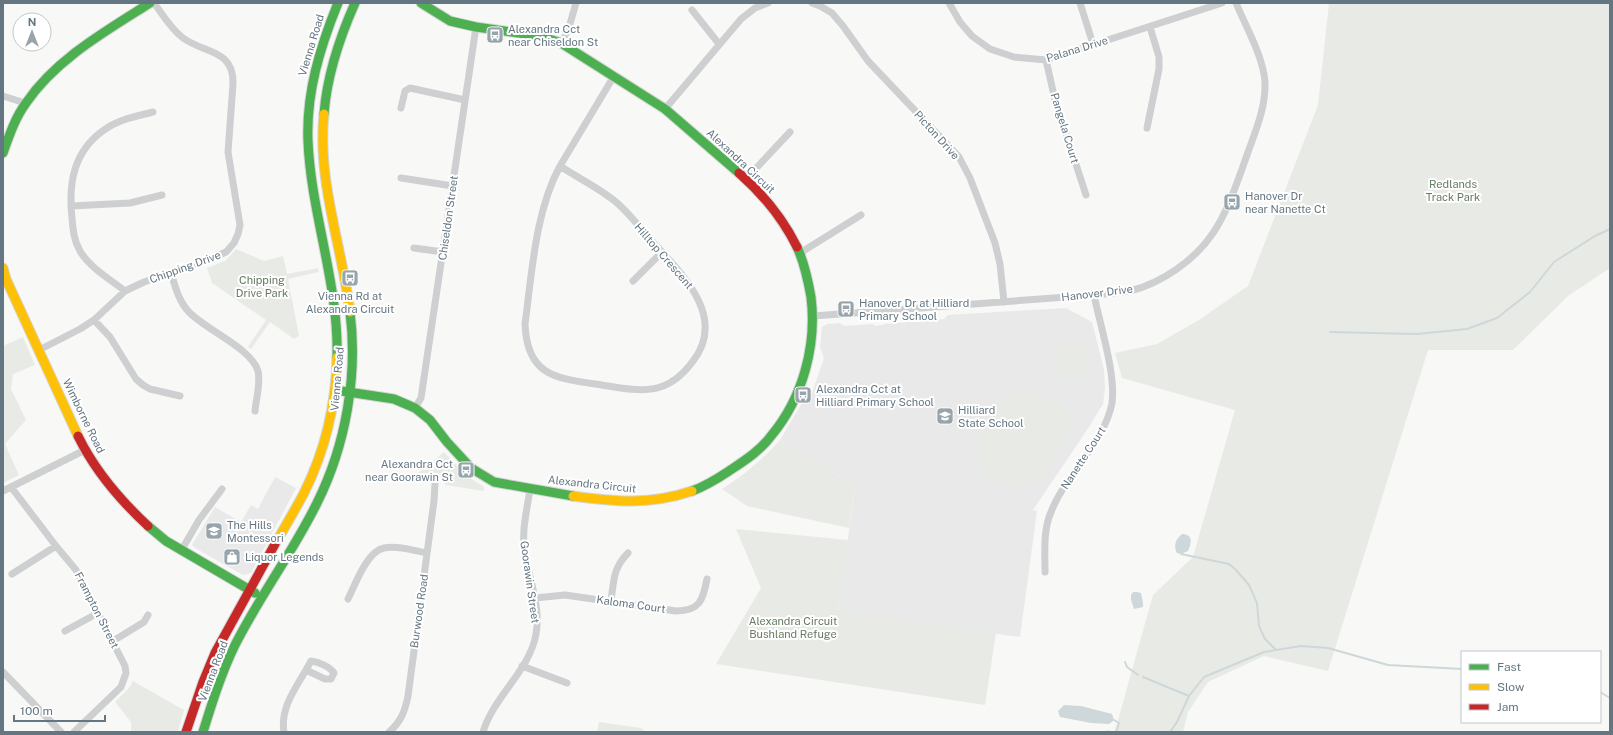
<svg xmlns="http://www.w3.org/2000/svg" width="1613" height="735" font-family="'Public Sans',sans-serif">
<style>
.built{fill:#e8e9e8}
.green{fill:#e8ebe5}
.water{fill:#ced7d9}
.lines{fill:none;stroke-linecap:round;stroke-linejoin:round}
.stream{stroke:#ced7d9;stroke-width:2}
.fast-casing{stroke:#d4d6d6;stroke-width:11}
.slow-casing{stroke:#d4d6d6;stroke-width:11}
.jam-casing{stroke:#d4d6d6;stroke-width:11}
.street{stroke:#cecfd0;stroke-width:7}
.fast{stroke:#4caf50;stroke-width:9}
.slow{stroke:#ffc107;stroke-width:9}
.jam{stroke:#c62828;stroke-width:9}
.labels{text-anchor:middle;stroke-width:4;stroke-linejoin:round;paint-order:stroke}
.poi-label{font-size:11px;fill:#637682;stroke:#fff;text-anchor:start}
.street-label{font-size:11px;fill:#637682;stroke:#fff}
.park-label{font-size:11px;fill:#677a62;stroke:#fff}
</style>
<rect width="100%" height="100%" fill="#f8f8f7"/>
<path class="built" d="M1066,308L1092,322L1104,370L1105,388L1103,404L1089,427L1033,510L1037,511L1020,637L838,612L855,486L780,440L803,401L812,393L824,358L820,347L822,327L827,324L840,323L844,326L873,324L875,326L882,325L885,324L944,319L948,315Z
M275,477L296,488L251,573L243,575L195,548L192,545L193,543L215,507L241,522L251,505L258,509Z"/>
<path class="green" d="M1329,3H1610V268L1568,296L1513,350H1428L1328,671L1264,656L1208,682L1188,712L1183,732H1106V730L1115,731L1153,595L1193,557L1235,410L1122,378L1115,353L1157,344L1199,320L1248,286L1318,105Z
M236,249L264,261L283,256L287,274L318,268L319,272L288,279L299,336L294,339L270,322L251,349L248,347L266,320L212,283L207,268L225,261Z
M23,337L35,365L13,374L11,389L26,420L5,444L19,475L3,483V346Z
M1087,344L1090,376L1059,379L1056,348Z
M1034,392C1051,398 1070,405 1073,425L1046,474L1029,485H1011L993,482L982,472L979,461V441L981,430L988,419L1000,405L1017,394Z
M780,440L855,486L849,528L747,506L722,489C744,475 763,459 780,440Z
M444,452L464,474L484,487V491L446,485C439,471 431,475 417,474Z
M736,529L848,540L838,612L996,633L985,705L716,664L761,588Z
M133,681L184,710L178,732H131V722L115,702L129,688Z
M599,722L641,728L645,732H597Z"/>
<path class="water" d="M1182,534C1193,534 1192,543 1188,551L1181,554L1177,553C1173,545 1176,539 1182,534Z
M1133,592H1137L1141,593L1143,603V607L1134,609L1131,600V595Z
M1064,705L1081,706L1112,714L1114,720L1109,724L1091,723L1060,717L1058,711Z"/>
<g class="lines">
<path class="stream" d="M1330,332L1417,334L1467,329L1497,318L1530,292L1554,262L1595,236L1610,229
M1181,554L1229,564L1236,570L1249,585L1257,603L1259,626L1265,639L1276,650
M1125,662L1127,667L1138,675
M1143,677L1189,696
M1600,692L1610,698
M1114,720L1119,723L1116,732
M1170,732L1177,722L1189,696L1204,677L1264,652L1301,646L1328,648L1388,665L1462,669"/>
<g class="fast-casing">
<path id="fast" d="M421,3L450,21L476,27L540,36L561,43L665,109L739,173
M324,114C327,75 339,39 355,3
M3,153C9,136 15,118 26,103C56,59 106,31 150,3
M337,357C339,284 311,214 308,141C306,93 320,47 338,3
M335,390L394,399L415,408L430,420L447,442L471,468L494,482L573,496
M692,491C706,486 717,479 729,471C744,461 760,451 771,436C803,398 817,345 811,297C808,280 804,262 797,247
M148,526L166,541L255,593
M203,732C212,703 221,674 234,647C259,597 293,552 317,503C346,445 358,375 350,312"/>
</g>
<g class="slow-casing">
<path id="slow" d="M324,114C317,181 342,246 350,312
M3,268L6,279L78,436
M573,496C616,502 650,505 692,491
M275,544C285,527 295,510 304,493C325,451 336,404 337,357"/>
</g>
<g class="jam-casing">
<path id="jam" d="M739,173C764,195 782,217 797,247
M78,436C95,471 120,500 148,526
M186,732L203,682L215,653L275,544"/>
</g>
<path class="street" d="M812,3L820,6L832,13L843,26L868,61L959,157L970,178L995,243L1000,264L1004,302
M949,3L960,22L972,36L990,49L1014,57L1046,60L1222,3
M1080,3L1093,44
M692,10L719,44
M561,43L568,31L576,3
M1046,60L1055,100L1086,195
M3,96L25,103
M401,108L405,91L410,88L465,100
M665,109L741,19L755,8L768,3
M1147,128L1159,69V57L1150,27
M560,166C578,178 599,188 616,202C629,213 640,228 651,240C680,272 728,316 693,361C665,400 636,390 595,384C553,378 527,374 525,324C532,273 535,212 560,166L614,76
M401,178L453,186
M746,179L790,132
M71,206L130,203L162,195
M414,248L443,252
M800,253L861,215
M171,273C175,286 179,302 189,312C206,330 251,348 258,371C261,383 256,399 255,411
M633,281L662,252
M125,291C111,280 88,266 80,251C74,241 73,230 72,218C68,182 74,149 107,128C120,119 138,116 153,112
M813,316L1094,295C1106,294 1118,293 1130,291C1162,283 1195,260 1213,233C1228,211 1238,180 1247,155C1255,132 1266,108 1265,82C1263,56 1246,27 1236,3
M94,320L110,337L136,379L143,385L150,389L180,396
M39,350L80,329L94,320L125,291L144,282L213,258L226,252L234,243L238,234L240,225L228,152L233,84C234,49 205,54 183,38C171,29 163,15 154,3
M415,408L421,398L476,27
M11,487L56,546L76,570L125,666L126,673L121,687L74,732
M3,491L85,450
M181,551L199,520L222,489
M1045,572C1045,553 1043,530 1051,512C1065,475 1105,442 1112,403C1116,374 1100,325 1094,295
M12,574L56,546
M535,598L565,595L676,611C700,611 703,600 707,579
M348,599C355,585 367,551 384,548C398,545 414,551 427,553
M611,600C614,581 613,568 628,553
M65,631L98,613
M113,641L144,622L148,615
M311,661C319,662 330,667 334,673L331,679H325L306,670Z
M522,666L567,683
M3,672L61,732
M284,732C280,709 295,689 306,670
M389,732C401,722 405,711 408,696L434,501L435,484
M483,732C494,696 530,670 536,634C541,606 529,579 525,553C521,532 527,510 530,489"/>
<use href="#fast" class="fast"/>
<use href="#slow" class="slow"/>
<use href="#jam" class="jam"/>
</g>
<defs>
<g id="bus-square" transform="scale(0.9)"><rect x="-9" y="-9" width="18" height="18" rx="4" fill="#97a4ab" stroke="#fff"/><path d="M-5-6H5V4H4V6H2V4H-2V6H-4V4H-5ZM-3.5-4V0h7V-4ZM-3.5 1.2v1.5H-2V1.2ZM2 1.2v1.5H3.5V1.2Z" fill="#fff"/></g>
<g id="school-square" transform="scale(0.9)"><rect x="-9" y="-9" width="18" height="18" rx="4" fill="#97a4ab" stroke="#fff"/><path d="M0-5L7-2L0 1L-7-2ZM-4 1L0 2.5L4 1V4Q0 6-4 4Z" fill="#fff"/></g>
<g id="shop-square" transform="scale(0.9)"><rect x="-9" y="-9" width="18" height="18" rx="4" fill="#97a4ab" stroke="#fff"/><path d="M-5-2.5h2.3a2.7 3.5 0 0 1 5.4 0H5L5.5 6h-11ZM-1.5-2.5h3a1.5 2.3 0 0 0-3 0Z" fill="#fff"/></g>
</defs>
<g fill-rule="evenodd">
<use href="#bus-square" x="495" y="35"/>
<use href="#bus-square" x="1232" y="202"/>
<use href="#bus-square" x="350" y="278"/>
<use href="#bus-square" x="846" y="309"/>
<use href="#bus-square" x="803" y="395"/>
<use href="#school-square" x="945" y="416"/>
<use href="#bus-square" x="466" y="470"/>
<use href="#school-square" x="214" y="531"/>
<use href="#shop-square" x="232" y="557"/>
</g>
<g class="labels">
<g class="poi-label">
<text x="508" y="33">Alexandra Cct<tspan x="508" dy="13">near Chiseldon St</tspan></text>
<text x="1245" y="200">Hanover Dr<tspan x="1245" dy="13">near Nanette Ct</tspan></text>
<text x="350" y="300" text-anchor="middle">Vienna Rd at<tspan x="350" dy="13">Alexandra Circuit</tspan></text>
<text x="859" y="307">Hanover Dr at Hilliard<tspan x="859" dy="13">Primary School</tspan></text>
<text x="816" y="393">Alexandra Cct at<tspan x="816" dy="13">Hilliard Primary School</tspan></text>
<text x="958" y="414">Hilliard<tspan x="958" dy="13">State School</tspan></text>
<text x="453" y="468" text-anchor="end">Alexandra Cct<tspan x="453" dy="13">near Goorawin St</tspan></text>
<text x="227" y="529">The Hills<tspan x="227" dy="13">Montessori</tspan></text>
<text x="245" y="561">Liquor Legends</text>
</g>
<g class="street-label">
<text transform="translate(311 45) rotate(-73)" y="4">Vienna Road</text>
<text transform="translate(1077 49) rotate(-17)" y="4">Palana Drive</text>
<text transform="translate(1065 128) rotate(73)" y="4">Pangela Court</text>
<text transform="translate(937 135) rotate(48)" y="4">Picton Drive</text>
<text transform="translate(741 161) rotate(43)" y="4">Alexandra Circuit</text>
<text transform="translate(448 218) rotate(-82)" y="4">Chiseldon Street</text>
<text transform="translate(664 256) rotate(49)" y="4">Hilltop Crescent</text>
<text transform="translate(185 267) rotate(-20)" y="4">Chipping Drive</text>
<text transform="translate(1097 293) rotate(-7)" y="4">Hanover Drive</text>
<text transform="translate(337 379) rotate(-85)" y="4">Vienna Road</text>
<text transform="translate(84 416) rotate(64)" y="4">Wimborne Road</text>
<text transform="translate(1083 458) rotate(-57)" y="4">Nanette Court</text>
<text transform="translate(592 484) rotate(6)" y="4">Alexandra Circuit</text>
<text transform="translate(530 582) rotate(82)" y="4">Goorawin Street</text>
<text transform="translate(631 604) rotate(8)" y="4">Kaloma Court</text>
<text transform="translate(97 610) rotate(63)" y="4">Frampton Street</text>
<text transform="translate(419 611) rotate(-82)" y="4">Burwood Road</text>
<text transform="translate(213 671) rotate(-69)" y="4">Vienna Road</text>
</g>
<g class="park-label">
<text x="1453" y="188">Redlands<tspan x="1453" dy="13">Track Park</tspan></text>
<text x="262" y="284">Chipping<tspan x="262" dy="13">Drive Park</tspan></text>
<text x="793" y="625">Alexandra Circuit<tspan x="793" dy="13">Bushland Refuge</tspan></text>
</g>
</g>
<rect width="1613" height="735" fill="none" stroke="#637682" stroke-width="8"/>
<rect x="1461" y="651" width="140" height="72" fill="#ffffff" stroke="#c1c8cd"/>
<rect x="1469" y="664" width="20" height="6" fill="#4caf50" stroke="#c1c8cd"/>
<text x="1497" y="671" font-size="12" fill="#637682">Fast</text>
<rect x="1469" y="684" width="20" height="6" fill="#ffc107" stroke="#c1c8cd"/>
<text x="1497" y="691" font-size="12" fill="#637682">Slow</text>
<rect x="1469" y="704" width="20" height="6" fill="#c62828" stroke="#c1c8cd"/>
<text x="1497" y="711" font-size="12" fill="#637682">Jam</text>
<g transform="translate(32 32)"><circle r="19" fill="#ffffff" stroke="#c1c8cd"/>
<path d="M0-3L7 15L0 10L-7 15Z" fill="#97a4ab"/>
<text y="-6" font-size="11" font-weight="bold" text-anchor="middle" fill="#637682">N</text>
</g>
<path d="M14 715v6h91v-6" fill="none" stroke="#637682" stroke-width="2"/>
<text x="20" y="715" font-size="12" fill="#637682" stroke="#ffffff" stroke-width="3" paint-order="stroke">100 m</text>
</svg>
